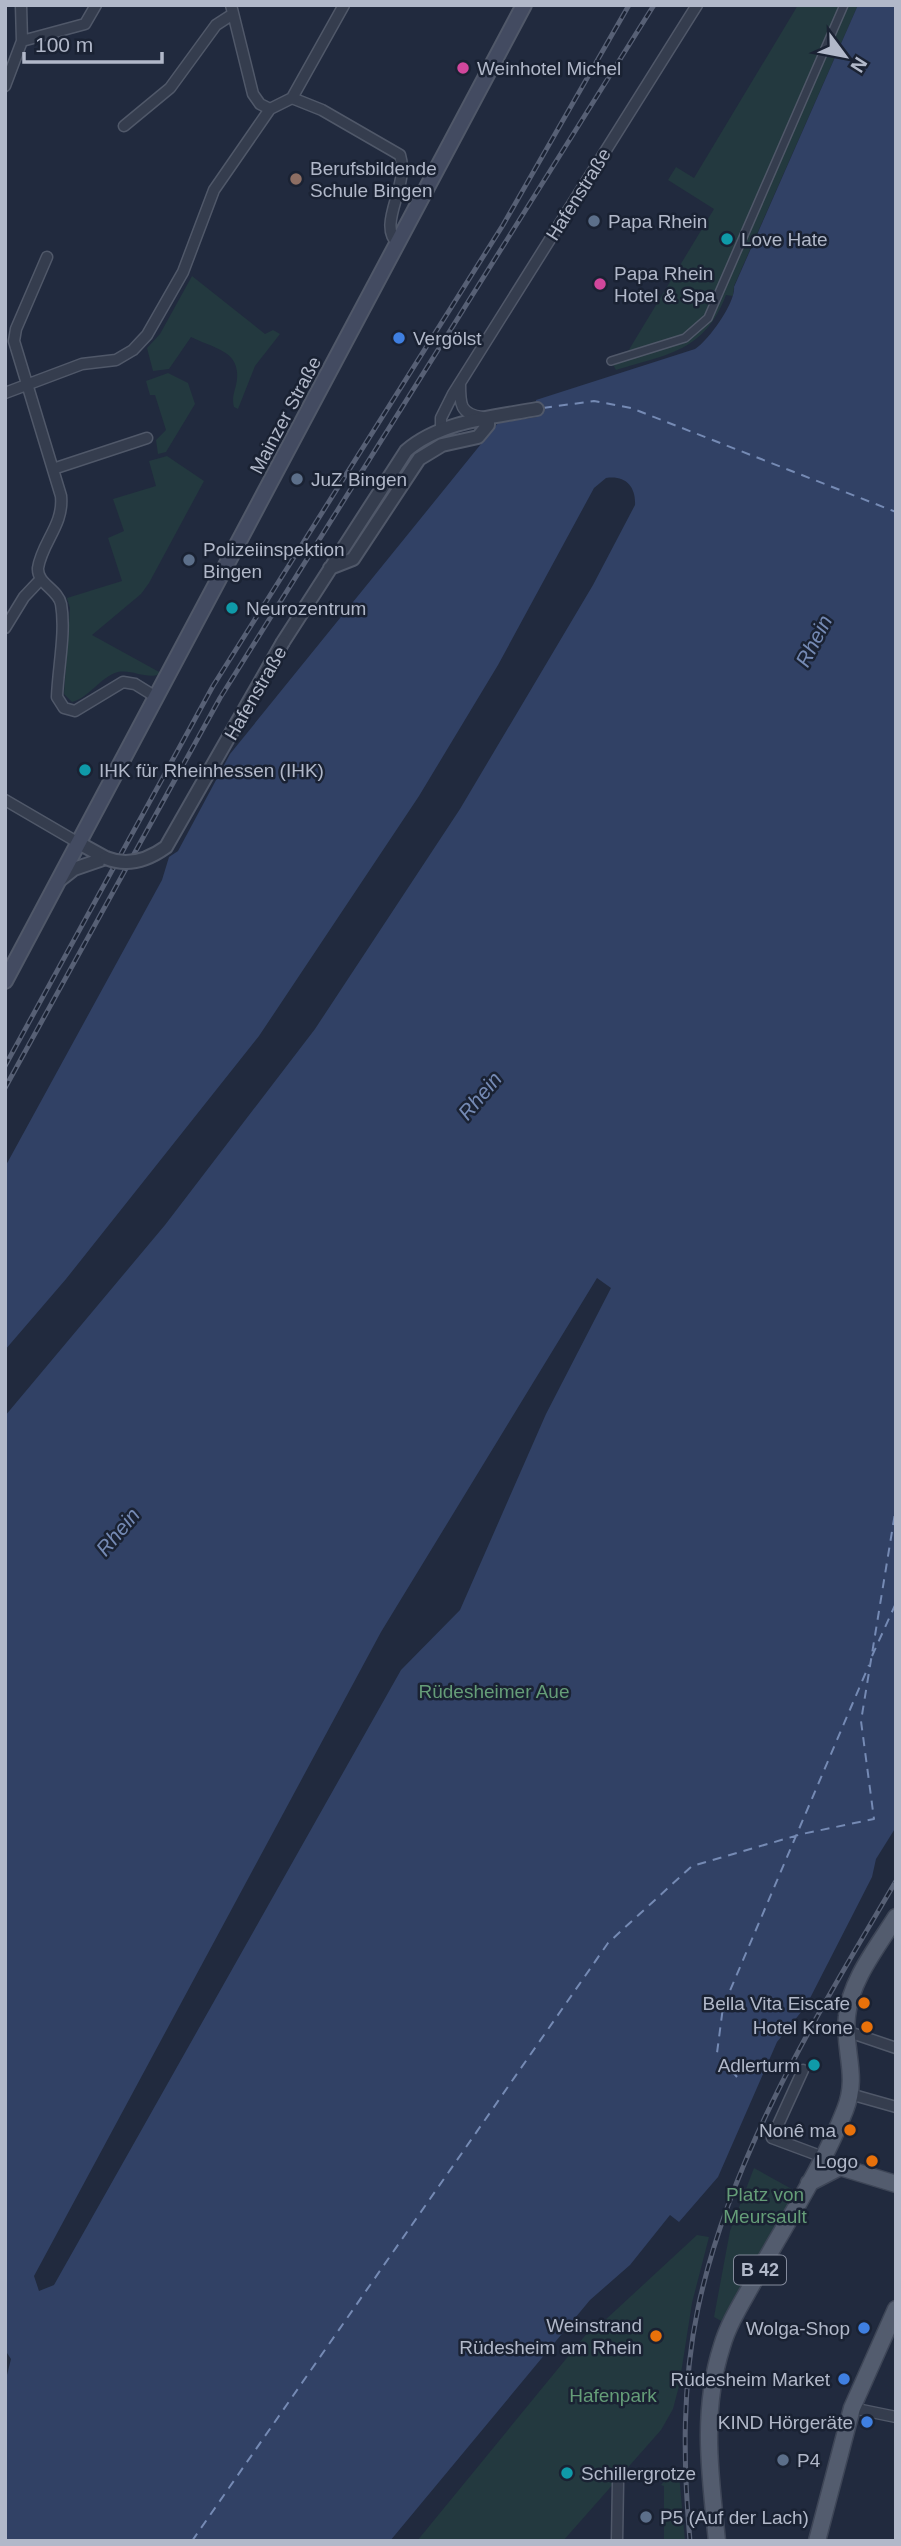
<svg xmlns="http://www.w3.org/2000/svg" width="901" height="2546" font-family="Arial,sans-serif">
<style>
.green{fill:#23393f}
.water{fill:#314165;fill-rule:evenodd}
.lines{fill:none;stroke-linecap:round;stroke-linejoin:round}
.ferry{stroke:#758ab4;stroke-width:2;stroke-dasharray:9 7;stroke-linecap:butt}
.pedestrian-casing{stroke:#505869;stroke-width:10}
.minor-casing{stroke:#505869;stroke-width:13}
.tertiary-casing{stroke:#505869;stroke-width:16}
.secondary-casing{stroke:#505869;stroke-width:18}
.primary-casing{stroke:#3e4657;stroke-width:19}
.pedestrian{stroke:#353d4e;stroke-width:7}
.minor{stroke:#353d4e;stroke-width:10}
.tertiary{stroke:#353d4e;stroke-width:12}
.secondary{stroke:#434b61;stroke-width:14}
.primary{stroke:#535c6e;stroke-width:16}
.rail-casing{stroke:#576075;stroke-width:5}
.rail{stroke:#1a2233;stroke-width:2.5;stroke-dasharray:8;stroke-linecap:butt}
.tertiary-bridge-casing{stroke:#505869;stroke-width:16;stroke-linecap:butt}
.tertiary-bridge{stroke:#353d4e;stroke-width:12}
.hotel-dot{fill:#d1479c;stroke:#1a2233;stroke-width:2.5}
.education-dot{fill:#8d6e63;stroke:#1a2233;stroke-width:2.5}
.service-dot{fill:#5c6f8a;stroke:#1a2233;stroke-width:2.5}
.culture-dot{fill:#0f9aa8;stroke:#1a2233;stroke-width:2.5}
.shop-dot{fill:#3f7fe0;stroke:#1a2233;stroke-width:2.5}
.food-dot{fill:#e8710a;stroke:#1a2233;stroke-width:2.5}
.labels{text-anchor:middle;stroke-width:5;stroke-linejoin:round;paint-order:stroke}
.shield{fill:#1a2233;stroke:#848b9c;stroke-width:2}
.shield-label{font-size:18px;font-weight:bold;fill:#b1b8c9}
.poi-label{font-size:19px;fill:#b1b8c9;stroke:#1a2233;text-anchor:start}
.street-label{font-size:19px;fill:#b1b8c9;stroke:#1a2233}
.park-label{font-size:19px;fill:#659d78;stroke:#1a2233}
.water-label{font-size:21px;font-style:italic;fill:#758ab4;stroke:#1a2233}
</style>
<rect width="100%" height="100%" fill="#212a3e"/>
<path class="green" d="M798,5H858L734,286L733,296L726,295C704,352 668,354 616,370L611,361L627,353L714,209L668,180L676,167L694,178Z
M192,276L265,334L273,330L280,334L255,366L238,409L234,407C231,396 236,390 237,379C240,350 212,348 191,337L169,369L153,371L147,348L160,334Z
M168,373L188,383L195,404L166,452L158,454L156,440L166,430L155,395H150L146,381Z
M167,456L204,481L149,583L141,594L92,635L161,673C149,681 133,669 118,672C100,677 89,698 72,702L64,694L70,608L67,598L122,581L108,538L124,531L113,499L156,486L149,461Z
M754,2168L799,2193L723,2322L714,2317L730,2231Z
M697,2235L709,2237L692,2303L679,2386L673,2409L661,2430L563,2541H417L593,2326L603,2322Z
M679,2474L685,2541H664V2486L661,2485L670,2475Z"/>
<path class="water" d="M858,5H896V1827L876,1859L872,1877L806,2006L777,2042L718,2177L679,2222L670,2215L630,2265L590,2300L390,2541H5V2383L11,2359L5,2350V1416L165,1225L315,1029L460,809L593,585L635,505C636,486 625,475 606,478L594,488L498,665L419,796L259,1036L66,1279L5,1350V1167L162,880L169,857L178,851L230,754L498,423L537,417L536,400L695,349C710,339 736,301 734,287ZM597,1278L611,1288L546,1414L460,1610L401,1670L54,2285L39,2291L34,2276L381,1632Z"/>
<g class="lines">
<path class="ferry" d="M543,408L594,401L631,408L896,512
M872,1656L896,1603
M737,2077L717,2053L723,2007L869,1665
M192,2541L608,1943L692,1866L802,1834L874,1819L861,1721L896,1507"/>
<g class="pedestrian-casing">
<path id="pedestrian" d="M611,361L685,338L708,318L844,5"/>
</g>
<g class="minor-casing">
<path id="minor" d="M231,5L253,94L260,104L270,109
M22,41L85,24L96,5
M5,86L22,41L21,5
M292,98L322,110L400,155C410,187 376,224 398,244
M124,126L170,88L216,25L233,14
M47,257L16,329L14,341L61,496C64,525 42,542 38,568C37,584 58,589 61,604C66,632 58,668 57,697L64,708L75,711L123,682L135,684L156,697
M460,384C460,404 460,414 482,417
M5,393L82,364L116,360L133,350L147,335L183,272L214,190L270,109L292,98L344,5
M441,430V418L453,394L697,5
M53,469L147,438
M5,628L24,597L41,579
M5,800L77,842
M846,2031L896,2048
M803,2070L772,2138L823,2157
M850,2094L896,2107
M852,2408L896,2417
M617,2541L618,2483"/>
</g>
<g class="tertiary-casing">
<path id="tertiary" d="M330,568L353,559L419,459L442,445L478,437L488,425V418
M283,642L406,451C440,421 494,417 537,409
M77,842L106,858
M60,880L74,869L106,858"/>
</g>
<g class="secondary-casing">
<path id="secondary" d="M5,981L524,5"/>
</g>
<g class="primary-casing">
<path id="primary" d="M809,2183L840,2167L896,2184
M717,2541C710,2474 701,2411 722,2346C729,2322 743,2301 755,2279C785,2224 822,2169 845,2110C859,2075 843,2051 847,2016C850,1981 878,1946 896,1917
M817,2541L852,2408L896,2309"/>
</g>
<use href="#pedestrian" class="pedestrian"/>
<use href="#minor" class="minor"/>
<use href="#tertiary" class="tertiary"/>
<use href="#secondary" class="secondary"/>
<use href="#primary" class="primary"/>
<g class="rail-casing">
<path id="rail" d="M5,1066L213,686L503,225L629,5
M5,1088L220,698L654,5
M690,2541C683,2463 682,2385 698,2308C731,2154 817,2015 896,1881"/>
</g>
<use href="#rail" class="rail"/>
<g class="tertiary-bridge-casing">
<path id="tertiary-bridge" d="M106,858C128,867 148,860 166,847L283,642"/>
</g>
<use href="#tertiary-bridge" class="tertiary-bridge"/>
</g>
<g class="hotel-dot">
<circle cx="463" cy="68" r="7"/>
<circle cx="600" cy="284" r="7"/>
</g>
<circle class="education-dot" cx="296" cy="179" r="7"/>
<g class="service-dot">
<circle cx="594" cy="221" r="7"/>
<circle cx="297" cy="479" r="7"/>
<circle cx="189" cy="560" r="7"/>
<circle cx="783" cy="2460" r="7"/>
<circle cx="646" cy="2517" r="7"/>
</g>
<g class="culture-dot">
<circle cx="727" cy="239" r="7"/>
<circle cx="232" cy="608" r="7"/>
<circle cx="85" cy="770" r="7"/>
<circle cx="814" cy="2065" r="7"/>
<circle cx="567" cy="2473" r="7"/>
</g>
<g class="shop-dot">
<circle cx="399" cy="338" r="7"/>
<circle cx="864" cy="2328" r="7"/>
<circle cx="844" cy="2379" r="7"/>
<circle cx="867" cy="2422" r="7"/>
</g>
<g class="food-dot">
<circle cx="864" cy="2003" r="7"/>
<circle cx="867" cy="2027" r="7"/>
<circle cx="850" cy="2130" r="7"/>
<circle cx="872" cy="2161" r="7"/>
<circle cx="656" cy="2336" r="7"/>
</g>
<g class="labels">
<rect class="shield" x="734" y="2255.5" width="52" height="29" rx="5"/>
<g class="shield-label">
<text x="760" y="2276">B 42</text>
</g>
<g class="poi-label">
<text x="477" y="75">Weinhotel Michel</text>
<text x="310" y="175">Berufsbildende<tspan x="310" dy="22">Schule Bingen</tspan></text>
<text x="608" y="228">Papa Rhein</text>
<text x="741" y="246">Love Hate</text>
<text x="614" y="280">Papa Rhein<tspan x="614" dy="22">Hotel &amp; Spa</tspan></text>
<text x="413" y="345">Vergölst</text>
<text x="311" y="486">JuZ Bingen</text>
<text x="203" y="556">Polizeiinspektion<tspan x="203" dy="22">Bingen</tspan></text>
<text x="246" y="615">Neurozentrum</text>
<text x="99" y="777">IHK für Rheinhessen (IHK)</text>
<text x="850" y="2010" text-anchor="end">Bella Vita Eiscafe</text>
<text x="853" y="2034" text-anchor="end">Hotel Krone</text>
<text x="800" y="2072" text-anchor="end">Adlerturm</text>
<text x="836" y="2137" text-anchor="end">Nonê ma</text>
<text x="858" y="2168" text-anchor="end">Logo</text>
<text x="642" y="2332" text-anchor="end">Weinstrand<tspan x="642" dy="22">Rüdesheim am Rhein</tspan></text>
<text x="850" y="2335" text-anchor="end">Wolga-Shop</text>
<text x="830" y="2386" text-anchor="end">Rüdesheim Market</text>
<text x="853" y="2429" text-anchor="end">KIND Hörgeräte</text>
<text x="797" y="2467">P4</text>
<text x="581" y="2480">Schillergrotze</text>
<text x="660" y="2524">P5 (Auf der Lach)</text>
</g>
<g class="street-label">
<text transform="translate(578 194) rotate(-58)" y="7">Hafenstraße</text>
<text transform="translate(285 415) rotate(-62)" y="7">Mainzer Straße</text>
<text transform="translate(255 693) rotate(-60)" y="7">Hafenstraße</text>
</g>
<g class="park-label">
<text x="494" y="1698">Rüdesheimer Aue</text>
<text x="765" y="2201">Platz von<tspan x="765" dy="22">Meursault</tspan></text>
<text x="613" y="2402">Hafenpark</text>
</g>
<g class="water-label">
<text transform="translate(814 641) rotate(-63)" y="7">Rhein</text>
<text transform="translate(480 1096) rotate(-50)" y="7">Rhein</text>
<text transform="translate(118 1532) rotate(-50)" y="7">Rhein</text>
</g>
</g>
<rect width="901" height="2546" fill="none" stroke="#b1b8c9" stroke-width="14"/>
<g transform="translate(845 56) rotate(122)" stroke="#1a2233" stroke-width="5" paint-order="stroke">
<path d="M0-5L12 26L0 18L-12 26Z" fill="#b1b8c9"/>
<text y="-10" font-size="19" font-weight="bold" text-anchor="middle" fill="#b1b8c9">N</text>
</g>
<path d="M24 52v10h138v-10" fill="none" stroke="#b1b8c9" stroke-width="3.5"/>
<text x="35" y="52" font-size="21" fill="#b1b8c9" stroke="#1a2233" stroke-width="5" paint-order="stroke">100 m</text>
</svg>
